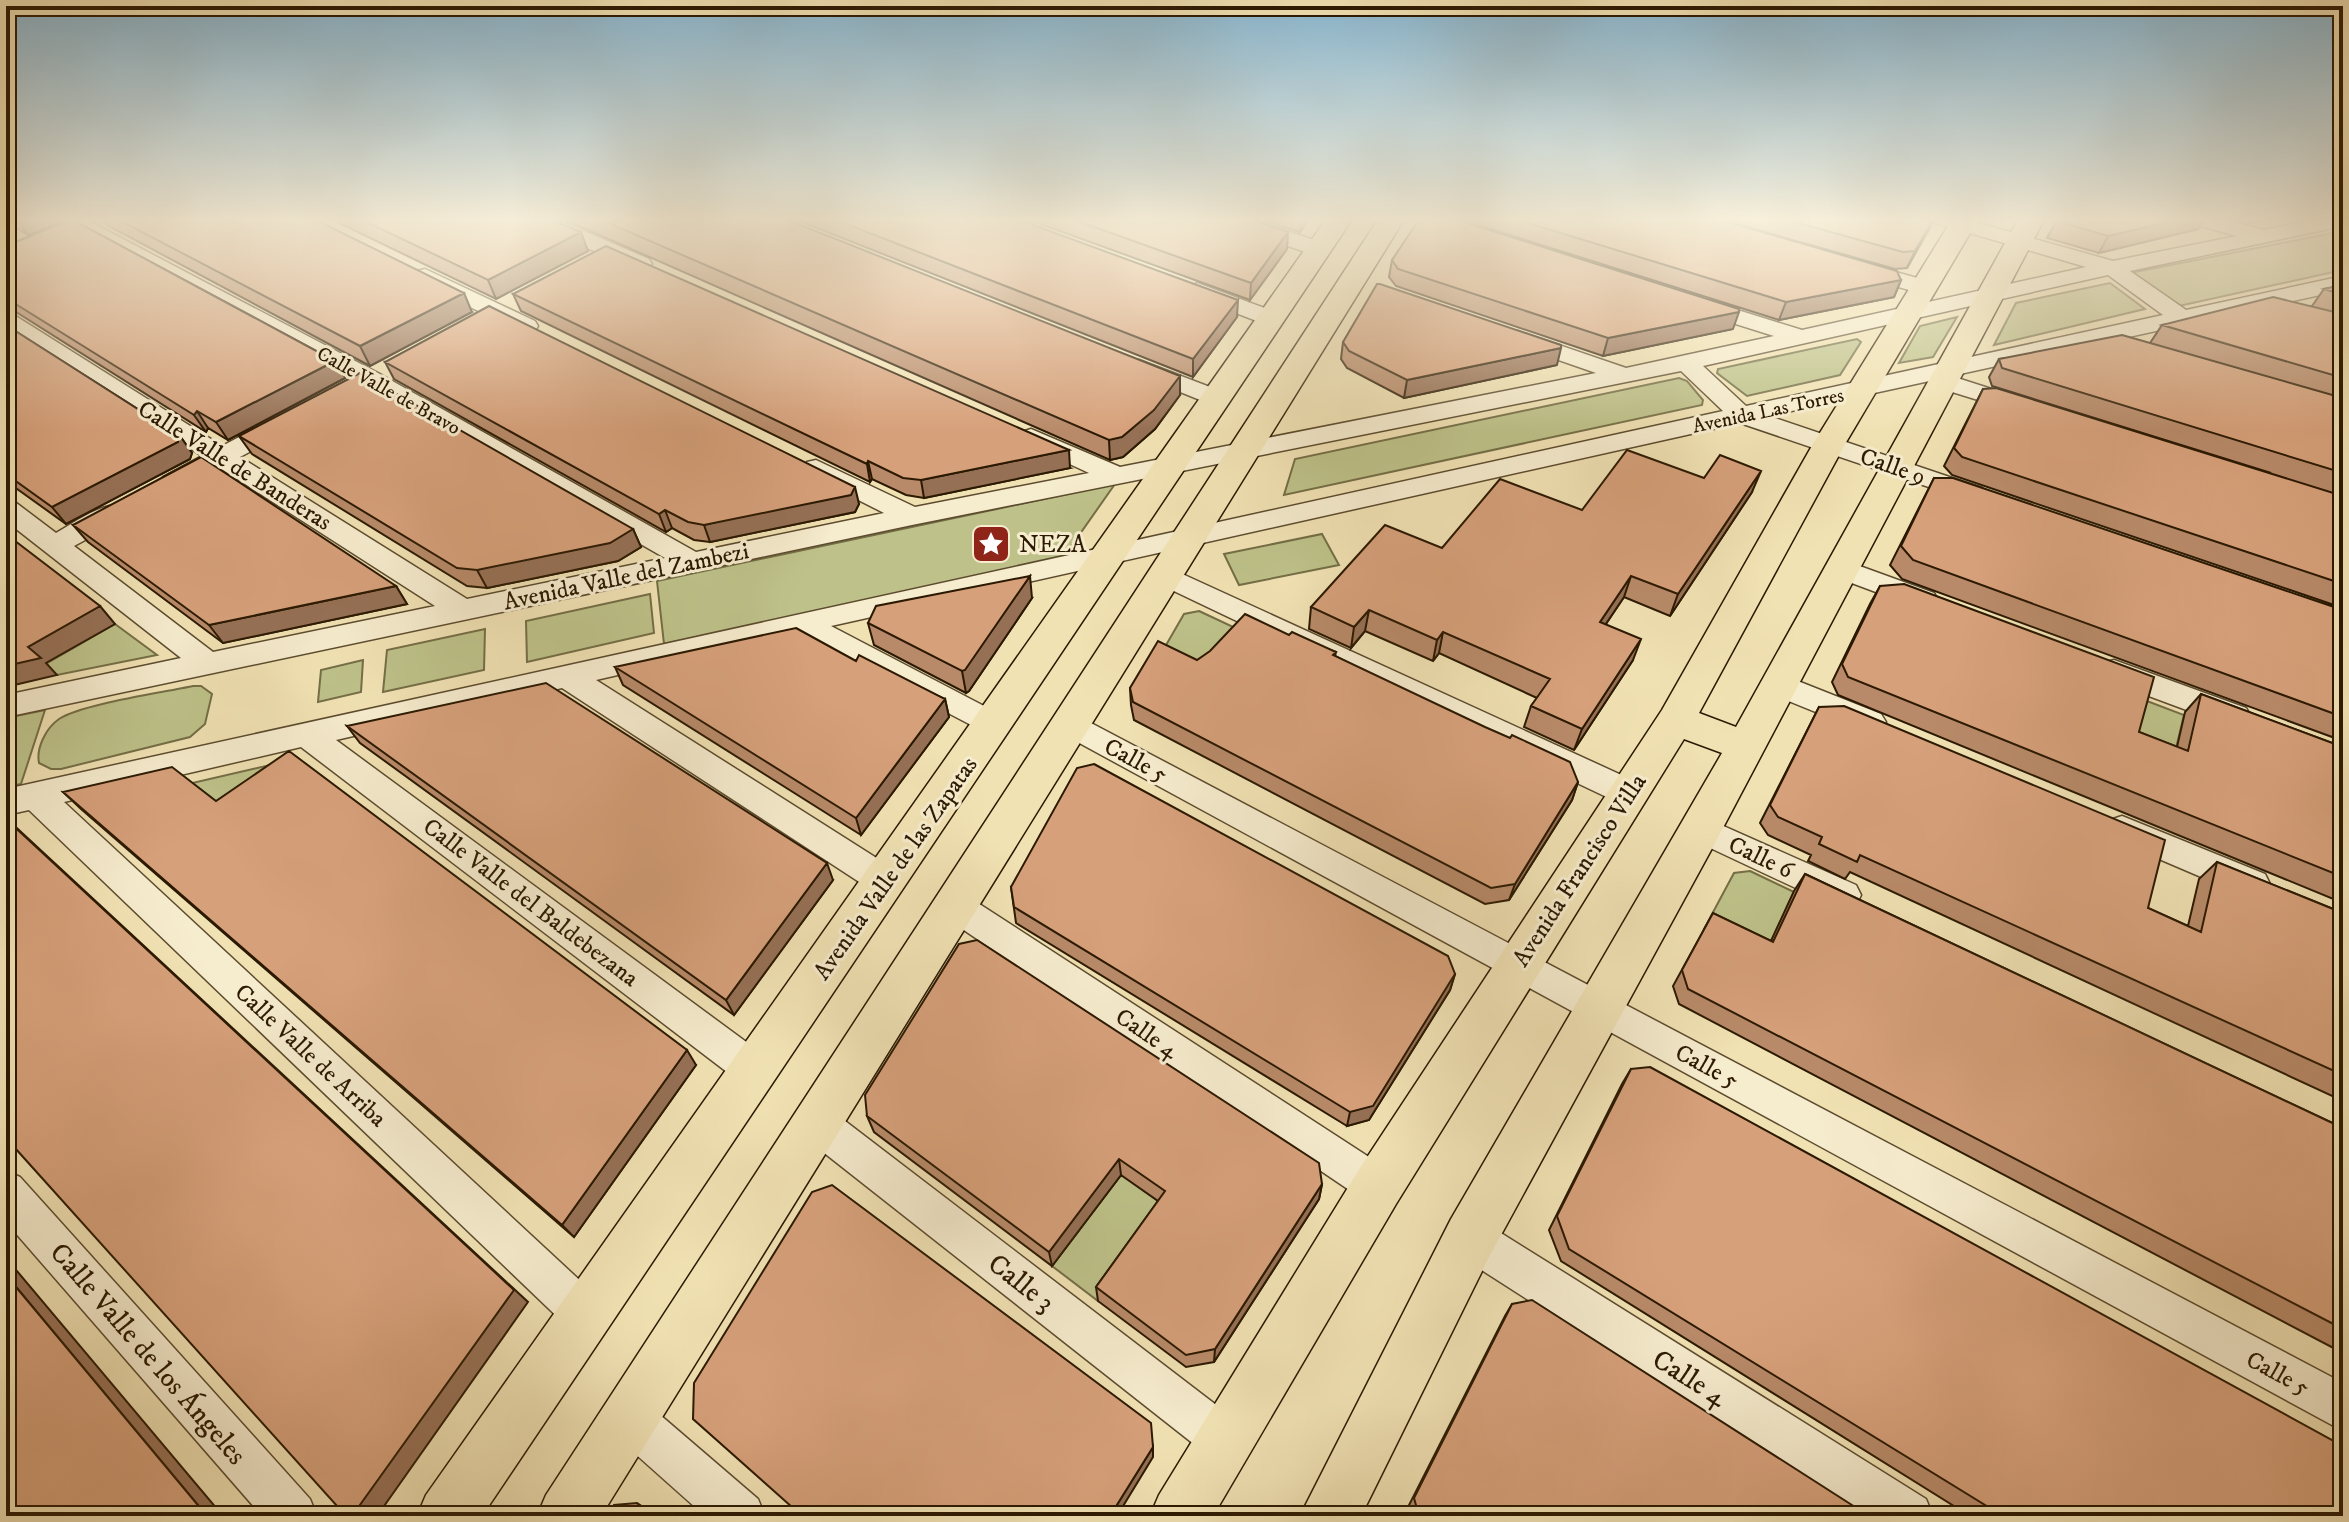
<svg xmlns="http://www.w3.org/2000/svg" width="2349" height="1522" font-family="'IM FELL DW Pica',serif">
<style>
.green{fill:#bec28a;stroke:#746e46;stroke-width:2}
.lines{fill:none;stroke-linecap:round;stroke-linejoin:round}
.minor-casing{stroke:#5c4b2e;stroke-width:3}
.major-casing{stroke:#2b1902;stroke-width:3}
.minor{fill:#f6ecce;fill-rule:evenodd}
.major{fill:#f1e2b4;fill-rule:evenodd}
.wall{fill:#b88a69;stroke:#2b1902;stroke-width:2}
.shaded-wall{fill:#967055;stroke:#2b1902;stroke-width:2}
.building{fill:#d6a07a;stroke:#2b1902;stroke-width:2}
.labels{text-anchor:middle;stroke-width:6;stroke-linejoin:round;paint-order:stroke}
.far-street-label{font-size:20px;fill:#2b1902;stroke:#f6ecce}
.street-label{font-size:24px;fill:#2b1902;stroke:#f6ecce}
.poi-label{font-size:24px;fill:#2b1902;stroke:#f6ecce;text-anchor:start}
.near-street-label{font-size:28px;fill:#2b1902;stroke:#f6ecce}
</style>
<rect width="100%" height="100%" fill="#f1e2b4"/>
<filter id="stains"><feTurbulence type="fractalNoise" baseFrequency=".0025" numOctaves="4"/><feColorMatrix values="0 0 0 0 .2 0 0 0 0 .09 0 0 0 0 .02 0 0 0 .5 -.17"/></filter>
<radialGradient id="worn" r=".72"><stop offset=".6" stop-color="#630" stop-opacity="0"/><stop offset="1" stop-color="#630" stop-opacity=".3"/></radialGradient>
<path class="green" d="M2343,231V270L2179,306L2130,273Z
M2110,283L2145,309L1994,345L2016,303Z
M1957,317L1933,357L1899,363L1920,326Z
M1857,339L1861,342L1840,375L1747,396L1717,373L1718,369Z
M1679,378L1687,381L1703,400L1702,405L1284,495L1295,459Z
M1115,484L1063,558L664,644L657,581Z
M1322,534L1339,565L1239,585L1224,554Z
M650,594L654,633L527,662L526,621Z
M1199,611L1244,632L1200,679L1158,659L1184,614Z
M115,624L157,655L57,675L44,665Z
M485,629L484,670L383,692L387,650Z
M363,660L361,692L318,702L321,670Z
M193,686H201L212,694L205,724L190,737L61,769H51L39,763C36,748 46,728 59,719C82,704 161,693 193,686Z
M2139,698L2184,715L2171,769L2124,750Z
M45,710L21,784L6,787V718Z
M292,760L230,818L188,784Z
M1750,871L1794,892L1763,959L1704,929L1734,873Z
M1121,1175L1165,1206L1098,1301L1052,1266Z"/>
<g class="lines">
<g class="minor-casing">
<path id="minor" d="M83,218L378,373L696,552L884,513L807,474L803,468L807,462L816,460L915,507L1089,473L1022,442L1018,437L1022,432L1031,429L1120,467L1596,373L1510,343L1506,338L1510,333L1518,331L1626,368L1774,336L1688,309L1685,304L1688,299L1696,297L1802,330L2086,267L1932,222L1929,218H1960L2113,261L2237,236L2186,222L2183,218H2216L2264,230L2324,218H2343V226L2130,271L2186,310L2343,276V290L1951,376L2029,401L2032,406L2029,411L2020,413L1936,387L1934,380L1769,416L1982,488L1986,494L1982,500L1973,502L1740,423L831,626L1005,717L1010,725L1005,733L994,737L797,634L596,680L897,871L902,881L897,891L885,895L873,891L562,688L336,740L768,1058L773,1070L768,1082L754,1088L740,1082L301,747L64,802L601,1300L608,1315L601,1330L586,1337L571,1330L29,810L6,815V789L1723,411L1681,371L912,525L6,717V695L181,658L6,521V499L15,502L56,533C76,522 104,500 126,506L130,512L126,518L74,546L213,652L435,606L220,468C203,477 183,494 163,489L159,483L163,477L202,456L6,330V313L14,315L222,446L274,419H292L296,424L292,429L240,457L467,599L665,558L360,383L76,228L73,224ZM2108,275L2163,315L1746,406L1703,366Z
M528,218H554L649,259L652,264L641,271L633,269L531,222Z
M1216,218H1246L1327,244L1330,249L1327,254H1311L1219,222Z
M1861,262L1931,282L1934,287L1923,294L1853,274L1850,269L1853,264Z
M425,269L535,321L538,326L535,331H519L417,281L414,276L417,271Z
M1197,283L1278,313L1281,318L1278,323H1262L1189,295L1186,290Z
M1139,360L1223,392L1226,397L1223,402H1205L1131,372L1127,367L1131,362Z
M1843,560L1934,593L1938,600L1934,607L1924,610L1833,576L1829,569L1833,562Z
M1167,567L1641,784L1645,793L1641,802L1629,806L1617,802L1157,583L1153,576L1157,569Z
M2114,660L2246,708L2251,716L2246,724L2235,728L2103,679L2099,671L2103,663Z
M1780,674L1881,714L1886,722L1881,730L1870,734L1769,693L1765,685L1769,677Z
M1072,713L2343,1383V1431L1061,733L1056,725L1061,717Z
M1701,816L1856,885L1861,895L1856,905L1844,909L1832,905L1689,838L1684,829L1689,820Z
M2122,816L2265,874L2270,884L2265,894L2253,898L2241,894L2110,838L2105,829L2110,820Z
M955,891L967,896L1392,1172L1398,1186L1392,1200L1378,1206L1364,1200L943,916L937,906L943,896Z
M818,1105L832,1111L1241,1424L1248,1440L1241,1456L1225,1463L1209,1456L804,1137L798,1124L804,1111Z
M6,1171L20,1177L310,1499L317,1516H262L6,1222Z
M1470,1217L1485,1223L1926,1499L1933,1516H1866L1455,1253L1449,1238L1455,1223Z
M629,1395L645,1402L758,1499L765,1516H705L613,1434L606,1418L613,1402Z"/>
</g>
<g class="major-casing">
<path id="major" d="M1327,218H1353L482,1516H417L426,1495Z
M1379,218H1405L601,1516H537L546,1495Z
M1953,218H1979L1845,444L1699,713L1736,727L2019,218H2045L1716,841L1489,1257L1361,1516H1300L1451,1219L1722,753L1684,739L1396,1204L1213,1516H1150L1159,1495L1360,1168L1662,710L1813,444Z"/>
</g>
<use href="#minor" class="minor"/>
<use href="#major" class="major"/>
</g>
<path class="wall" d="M6,218H73L71,219L335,361L345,378L228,440L208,428L206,432L16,312L6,311V246L68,220L28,235L6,222Z
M103,218H312L472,312L370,366L109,226Z
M329,218H548L588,251L496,299Z
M561,218H783L1180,395L1155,429L1123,457L1110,460Z
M792,218H1014L1237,317L1193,377Z
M1024,218H1246L1287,249L1250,300Z
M1255,218H1310L1300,232Z
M1456,218H1714L1901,280L1894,297L1779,320Z
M1716,218H1934L1907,268L1895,269Z
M2058,218L2198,229L2099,253L2047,238Z
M2227,218H2278L2250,223Z
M1392,260L1733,329L1603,356L1396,286L1389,277Z
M2343,285V608L1952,475L1944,466L1983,389L2271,473L1992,386L1989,377L1999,359L2150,343L2162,325L2312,306L2324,289Z
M513,294L1070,468L924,498L906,495L872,479L870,482L521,311Z
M6,325L180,436L192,453L190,459L66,524L6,481Z
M1343,342L1557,365L1404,398L1347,368L1341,359Z
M385,362L859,504L855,512L710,542L694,540L672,528L666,532L394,379Z
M239,436L633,529L641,547L618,561L487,588L467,586L252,454Z
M1704,478L1752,492L1670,616L1624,597L1606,624L1633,660L1574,750L1524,727L1531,706L1537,698L1439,653L1433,661L1365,631L1351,648L1309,629L1311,607L1442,548Z
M1934,478L2343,610V741L1902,579L1890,565Z
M73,525L396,586L407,604L223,643L88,542Z
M1880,586L2139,732L2177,747L2185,712L2201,694L2343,747V903L1838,695L1832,682L1870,604Z
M1032,598L969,691L966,693L874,645L868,623Z
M1289,635L1336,652L1335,656L1578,782L1572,800L1509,900L1485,904L1134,720L1131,705L1130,688Z
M856,661L945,699L949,717L861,835L623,685L615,667Z
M1819,707L2148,908L2188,926L2199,879L2217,862L2343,913V1101L1850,872L1845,879L1808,861L1811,855L1768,835L1760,823Z
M347,726L833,880L734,1015L360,743Z
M63,792L216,801L696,1065L574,1237L81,809Z
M1805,874L2343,1128V1353L1679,1004L1673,986L1713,913L1771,941L1794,891Z
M1011,887L1455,974L1450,990L1369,1120L1347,1126L1016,923Z
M1631,1069L2343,1516H1970L1561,1261L1549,1230L1622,1084Z
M867,1116L1322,1184L1319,1199L1214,1362L1186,1367L1098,1301L1096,1287L1158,1201L1121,1175L1052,1266L874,1132Z
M1512,1304L1869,1516H1411L1408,1507L1505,1316Z"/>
<path class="shaded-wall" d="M16,218H73L28,235Z
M1301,218H1310L1300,232Z
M1934,218L1930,228L1907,268L1915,251Z
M2185,218H2205L2198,229L2099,253L2108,236Z
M2254,218H2278L2250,223Z
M581,232L588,251L496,299L488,280Z
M1288,232L1287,249L1250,300L1251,283Z
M1901,280L1894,297L1779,320L1786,302Z
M464,293L472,312L370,366L360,346Z
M1238,300L1237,317L1193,377V359Z
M1739,312L1733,329L1603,356L1608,338Z
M1561,348L1557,365L1404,398L1407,380Z
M335,361L345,378L228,440L216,422Z
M1180,376V395L1155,429L1123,457L1110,460L1109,440Z
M197,411L208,428L206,432L194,415Z
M180,436L192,453L190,459L66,524L52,507Z
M1069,450L1070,468L924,498L921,480Z
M868,461L872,479L870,482L867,464Z
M1761,471L1752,492L1670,616L1678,594Z
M855,487L859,504L855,512L710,542L704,525Z
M665,510L672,528L666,532L659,514Z
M633,529L641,547L618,561L487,588L477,570Z
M1030,576L1032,598L969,691L966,693L962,671Z
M1631,576L1624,597L1593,643L1600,622Z
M396,586L407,604L223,643L209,625Z
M100,606L115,624L46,663L57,675L6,687V666L28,647Z
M1369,610L1365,631L1351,648L1354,627Z
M1443,632L1439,653L1433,661L1437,640Z
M1641,639L1633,660L1574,750L1582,729Z
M945,699L949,717L861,835L856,818Z
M1578,782L1572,800L1509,900L1515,884Z
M6,818L528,1302L377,1516H352Z
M827,863L833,880L734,1015L726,1000Z
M1455,974L1450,990L1369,1120L1347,1126L1350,1112Z
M687,1050L696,1065L574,1237L562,1225Z
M1119,1159L1121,1175L1052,1266L1049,1252Z
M1322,1184L1319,1199L1214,1362L1215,1349Z
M6,1258L223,1516H207L6,1275Z
M1153,1447V1457L1117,1516H1110Z
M637,1503L651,1512L655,1516H651Z"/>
<path class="building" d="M115,218H312L464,293L360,346Z
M358,218H548L581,232L488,280Z
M597,218H783L1180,376L1154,410L1122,437L1109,440Z
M831,218H1014L1238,300L1193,359Z
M1069,218H1246L1288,232L1251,283Z
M1420,218H1451L1739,309V312L1608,338L1398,269L1392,260Z
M1512,218H1714L1897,271L1901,280L1786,302Z
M1780,218H1934L1915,251L1903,252Z
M2058,218H2185L2108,236L2056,221Z
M71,219L335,361L216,422L197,411L194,415L6,298V246Z
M606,246L1069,450L921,480L903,478L868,461L867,464L513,294Z
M1377,284H1380L1561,345V348L1407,380L1349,351L1343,342Z
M2343,285V295L2324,289Z
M2273,297L2343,314V378L2162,325Z
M489,306L855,487L851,495L704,525L688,522L665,510L659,514L385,362Z
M6,325L180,436L178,442L52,507L6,474Z
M2122,335L2343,398V473L2002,368L1999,359Z
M360,373L633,529L610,543L477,570L457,568L239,436Z
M1996,388L2343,496V584L1962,457L1954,448L1983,389Z
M1627,450L1704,478L1720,455L1761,471L1678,594L1631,576L1600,622L1641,639L1582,729L1531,706L1550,679L1443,632L1437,640L1369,610L1354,627L1311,607L1385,525L1442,548L1500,479L1582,510Z
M201,457L396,586L209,625L73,525Z
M1934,478H1953L2343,610V717L1913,560L1901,546Z
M6,534L100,606L28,647L41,658L6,666Z
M1030,576L965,670L962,671L868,623L876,606Z
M1904,584L2154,677L2139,732L2188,751L2201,694L2343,747V877L1848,677L1842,664L1880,586Z
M1245,614L1289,635L1292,632L1336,652L1333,655L1485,727L1510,738L1512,735L1570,762L1578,782L1515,884L1491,888L1133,702L1130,688L1158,641L1197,660L1210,651Z
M796,628L856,661L859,655L945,699L856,818L615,667Z
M546,683L827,863L726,1000L347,726Z
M1844,706L2165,840L2148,908L2201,932L2217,862L2343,913V1075L1860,855L1857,862L1819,844L1822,837L1778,817L1770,805L1819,707Z
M289,751L687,1050L562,1225L63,792L172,767L216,801Z
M1094,764L1448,956L1455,974L1373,1106L1350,1112L1014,907L1011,887L1077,768Z
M6,819L514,1290L352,1516H346L6,1138Z
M1805,874L2343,1128V1329L1688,989L1682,970L1713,913L1773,942Z
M977,940L1319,1163L1322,1184L1215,1349L1186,1355L1096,1287L1165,1191L1119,1159L1049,1252L867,1116L865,1095L959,944Z
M1650,1067L2343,1446V1516H2003L1569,1249L1557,1216L1631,1069Z
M832,1185L1151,1423L1153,1447L1110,1516H802L693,1419L694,1383L812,1192Z
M6,1275L207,1516H6Z
M1532,1300L1869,1516H1419L1414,1498L1512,1304Z
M637,1503L651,1516H607L614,1505Z"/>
<linearGradient id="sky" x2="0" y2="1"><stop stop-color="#89b8d3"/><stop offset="0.51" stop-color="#f9f2dd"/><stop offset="1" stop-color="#f9f2dd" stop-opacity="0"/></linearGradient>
<rect width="2349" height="431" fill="url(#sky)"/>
<defs>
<g id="sight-square" transform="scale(2)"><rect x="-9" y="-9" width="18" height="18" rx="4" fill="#8f2418" stroke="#f6ecce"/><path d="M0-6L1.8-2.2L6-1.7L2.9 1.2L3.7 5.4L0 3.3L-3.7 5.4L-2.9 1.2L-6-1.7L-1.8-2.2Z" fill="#fff"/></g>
</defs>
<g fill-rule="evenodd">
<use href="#sight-square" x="991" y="544"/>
</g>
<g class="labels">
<g class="far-street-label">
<text transform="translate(389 390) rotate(29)" y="7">Calle Valle de Bravo</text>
<text transform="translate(1768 410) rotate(-12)" y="7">Avenida Las Torres</text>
</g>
<g class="street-label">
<text transform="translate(235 465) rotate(32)" y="8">Calle Valle de Banderas</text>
<text transform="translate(1893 466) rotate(19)" y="8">Calle 9</text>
<text transform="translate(626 576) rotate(-12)" y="8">Avenida Valle del Zambezi</text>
<text transform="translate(1136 760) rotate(28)" y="8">Calle 5</text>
<text transform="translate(1761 857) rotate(25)" y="8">Calle 6</text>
<text transform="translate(895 868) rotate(-55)" y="8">Avenida Valle de las Zapatas</text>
<text transform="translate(1579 870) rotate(-57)" y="8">Avenida Francisco Villa</text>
<text transform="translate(531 902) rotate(37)" y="8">Calle Valle del Baldebezana</text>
<text transform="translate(1147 1033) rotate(34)" y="8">Calle 4</text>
<text transform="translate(311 1055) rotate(43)" y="8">Calle Valle de Arriba</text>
<text transform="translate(1707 1066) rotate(28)" y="8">Calle 5</text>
<text transform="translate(2278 1373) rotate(28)" y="8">Calle 5</text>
</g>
<g class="poi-label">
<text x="1019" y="552">NEZA</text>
</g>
<g class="near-street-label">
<text transform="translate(1022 1282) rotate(38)" y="10">Calle 3</text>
<text transform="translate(149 1353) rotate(49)" y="10">Calle Valle de los Ángeles</text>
<text transform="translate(1690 1377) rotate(32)" y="10">Calle 4</text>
</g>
</g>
<rect width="2349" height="1522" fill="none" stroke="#f1e2b4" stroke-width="32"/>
<rect x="8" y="8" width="2333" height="1506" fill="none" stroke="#2b1902" stroke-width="4"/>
<rect x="16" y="16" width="2317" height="1490" fill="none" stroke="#2b1902" stroke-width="2"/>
<rect width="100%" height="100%" filter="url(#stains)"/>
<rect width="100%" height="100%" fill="url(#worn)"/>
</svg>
